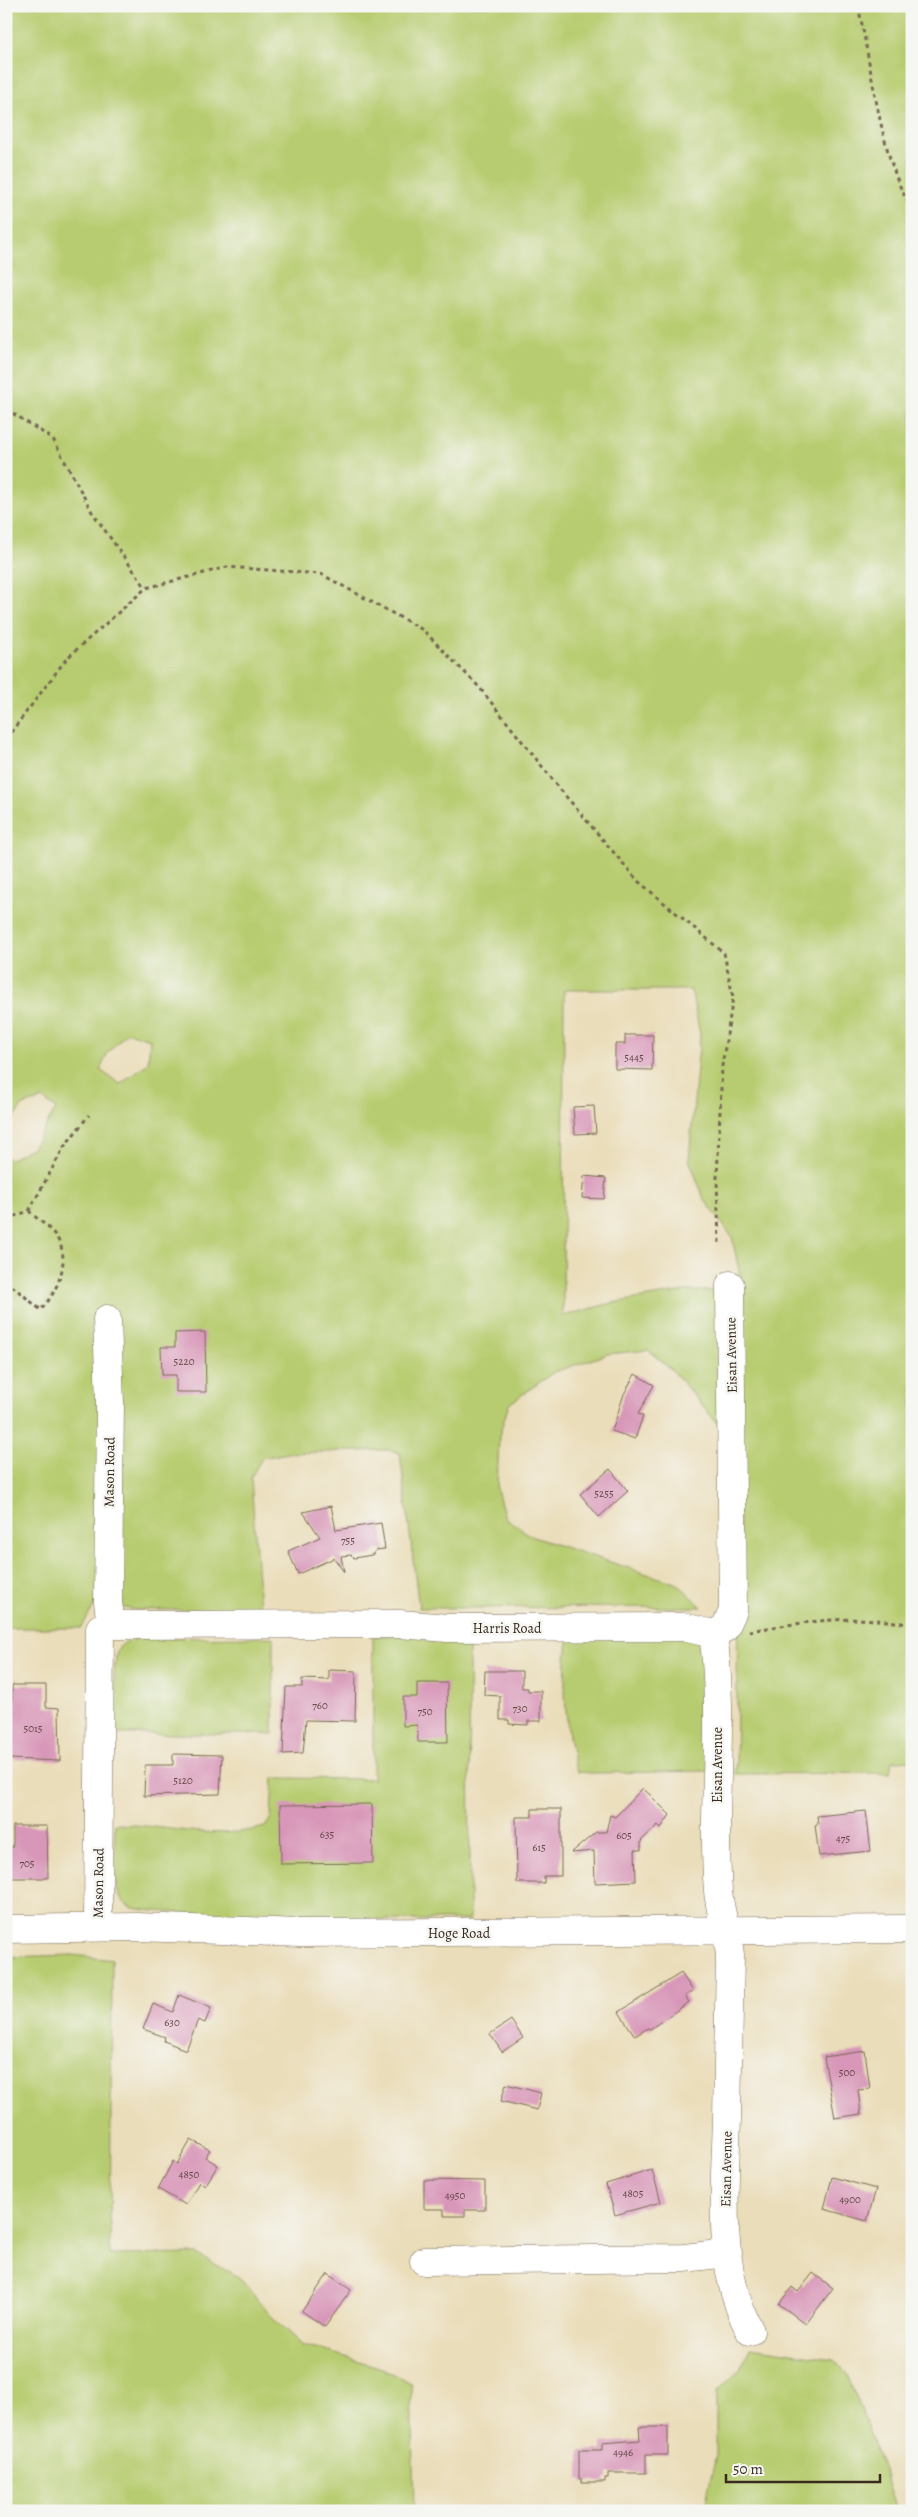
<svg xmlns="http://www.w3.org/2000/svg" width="918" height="2517" font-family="Alegreya,serif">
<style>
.green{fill:#b7cc6f;stroke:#797b46;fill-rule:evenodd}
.building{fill:#d896b8}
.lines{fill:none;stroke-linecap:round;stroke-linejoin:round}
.minor-casing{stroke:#786954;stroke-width:29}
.path{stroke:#786954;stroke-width:3;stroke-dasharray:4 4;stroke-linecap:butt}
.minor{stroke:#fff;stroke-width:28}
.labels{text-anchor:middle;stroke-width:5;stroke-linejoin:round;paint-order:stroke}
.number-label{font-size:11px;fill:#624544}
.street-label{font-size:14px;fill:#3b2a1e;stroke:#f6f6f2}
</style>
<rect width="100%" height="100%" fill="#f6f6f2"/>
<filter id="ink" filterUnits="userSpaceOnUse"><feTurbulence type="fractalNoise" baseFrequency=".02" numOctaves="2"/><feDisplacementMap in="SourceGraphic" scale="10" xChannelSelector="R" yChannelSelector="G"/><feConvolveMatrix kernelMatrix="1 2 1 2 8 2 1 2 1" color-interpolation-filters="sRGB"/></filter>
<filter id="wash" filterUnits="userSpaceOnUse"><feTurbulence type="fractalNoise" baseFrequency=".0096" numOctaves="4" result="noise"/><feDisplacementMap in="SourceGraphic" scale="20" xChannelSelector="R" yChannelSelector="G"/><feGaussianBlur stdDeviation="1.12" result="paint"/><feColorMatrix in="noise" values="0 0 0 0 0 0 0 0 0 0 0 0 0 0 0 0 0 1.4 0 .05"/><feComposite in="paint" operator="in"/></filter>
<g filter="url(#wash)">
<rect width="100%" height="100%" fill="#eaddb9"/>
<path class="green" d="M6,6H912V1760L892,1761L890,1773L736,1774L742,1285L732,1237L704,1199L689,1159L700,1034L691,990H564L563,1316L612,1303L685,1291H721L722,1429L674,1372L648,1350L608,1354L554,1372L509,1404L499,1436L497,1490L505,1518L533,1537L678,1584L702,1607L419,1608L400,1453L389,1450L288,1453L262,1458L251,1477L260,1609L138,1610L124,1608L117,1598H99L81,1628H6V1158L11,1159L33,1147L56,1109L43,1099L23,1105L6,1130ZM127,1032L150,1039L148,1063L120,1084L100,1070L107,1054Z
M686,1634L709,1651L712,1771L593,1773L577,1772C564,1727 562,1680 569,1635Z
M469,1635L470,1920H266L145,1910C141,1909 134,1909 130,1907C108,1896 115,1845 115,1824C165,1825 215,1841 265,1827L271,1818L273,1778L373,1779V1636Z
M273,1637V1734H115C115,1717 111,1659 119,1648C124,1641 133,1640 140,1638Z
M73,1955L112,1960L110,2255L197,2254L240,2278L271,2316L302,2344L382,2368L411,2383L414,2511H6V1957Z
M750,2347L833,2359L848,2374L898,2511H704L716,2455V2392L739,2371Z"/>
<g id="blocks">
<path class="building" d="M625,1035H653L652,1070L615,1069V1044H625Z
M594,1106L596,1133L575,1134L573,1107Z
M584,1176L606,1178L604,1199L582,1198Z
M205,1332L206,1392H176V1375H162L161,1347H175V1333Z
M635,1374L654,1385L638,1414L643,1416L635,1439L612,1431L624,1394Z
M610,1469L628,1491L599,1517L580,1494Z
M331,1506L336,1530L381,1523L385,1549L376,1550L372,1555L354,1558L351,1555L341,1556L344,1572L334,1558L298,1574L288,1551L320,1537L303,1512Z
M329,1670L356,1671L355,1721L306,1720L303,1753L283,1754L286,1687H302V1679L329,1680Z
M485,1671H522V1688H528V1691H541V1721H528V1725L509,1724V1720H500V1696L484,1695Z
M417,1683H447L448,1742H418L417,1725L403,1726V1697H417Z
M12,1685H46V1707L59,1708L60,1761L9,1759L6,1708H12Z
M173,1754L222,1755L220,1794L144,1796L145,1765H173Z
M643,1788L670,1815L661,1828L658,1825L641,1841V1850H635L636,1881L595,1883L594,1851L571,1853L596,1832H606L610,1815L615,1817Z
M372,1804L373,1863L281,1864L280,1805Z
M532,1809H561V1876H544V1883H517L516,1817H532Z
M866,1811L871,1851L819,1856L815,1825L818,1824L817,1816Z
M13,1826H47L48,1878H6V1847H13Z
M681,1973L693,1991L685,1996L689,2002L650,2029L648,2028L635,2036L619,2012Z
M179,1995L211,2008L205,2023L198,2020L186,2050L164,2041L165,2037L143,2029L153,2004L173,2012Z
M511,2020L523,2038L502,2052L490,2034Z
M865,2051L870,2089L858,2090L861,2114L835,2118L824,2057Z
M506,2084L541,2093L537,2110L501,2101Z
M191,2140L210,2150L205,2157L218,2165L205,2186L199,2182L186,2205L158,2189L173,2161L177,2164Z
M652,2170L661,2202L615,2215L606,2184Z
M832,2177L876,2189L867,2221L824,2209Z
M424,2180L485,2181V2210H465V2216H444V2209H424Z
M813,2273L833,2288L806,2324L779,2304L792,2287L798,2292Z
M328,2274L351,2290L325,2327L302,2311Z
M639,2427H668V2455H646V2473H608V2478H605V2482H582V2479H579V2450H602V2443L640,2440Z"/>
</g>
</g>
<g filter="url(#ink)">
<use href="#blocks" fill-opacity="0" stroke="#786954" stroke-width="1"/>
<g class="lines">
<g class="minor-casing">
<path id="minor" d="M107,1319L110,1403L108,1602L111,1625
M713,1634C725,1719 711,1806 718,1891C720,1913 728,1933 730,1955C729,2009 728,2064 727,2118C725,2188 716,2268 750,2331
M713,1634L725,1628L733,1611L730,1285
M98,1927L100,1628L111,1625L400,1624L447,1628L683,1627L713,1634
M6,1929L137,1927L300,1933L912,1929
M424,2261L684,2258L728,2253"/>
</g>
<path class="path" d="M858,6C872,65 880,160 912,209
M6,409L53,439L92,512L146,588
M6,739L67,658L146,588L227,567L321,574L423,630L479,687L564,794L638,881L724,953L733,997L722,1066L717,1178L719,1245
M29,1211L64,1147L89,1115
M6,1219L29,1211C37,1219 48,1226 55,1235C73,1259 57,1292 41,1310L6,1281
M749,1631C805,1622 855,1613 912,1625"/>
<use href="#minor" class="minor"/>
</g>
</g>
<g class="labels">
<g class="number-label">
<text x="634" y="1061">5445</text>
<text x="184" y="1365">5220</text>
<text x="604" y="1497">5255</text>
<text x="348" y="1544">755</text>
<text x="320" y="1709">760</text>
<text x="520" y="1712">730</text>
<text x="425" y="1715">750</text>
<text x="33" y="1732">5015</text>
<text x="183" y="1784">5120</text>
<text x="327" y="1838">635</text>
<text x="624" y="1839">605</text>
<text x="843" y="1842">475</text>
<text x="539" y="1851">615</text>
<text x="27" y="1867">705</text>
<text x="172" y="2026">630</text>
<text x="847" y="2076">500</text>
<text x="189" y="2178">4850</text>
<text x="633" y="2197">4805</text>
<text x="455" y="2199">4950</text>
<text x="850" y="2203">4900</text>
<text x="623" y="2456">4946</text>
</g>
<g class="street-label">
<text transform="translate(731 1355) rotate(-91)" y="5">Eisan Avenue</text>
<text transform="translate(109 1472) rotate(-89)" y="5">Mason Road</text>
<text x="507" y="1633">Harris Road</text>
<text transform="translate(717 1765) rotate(-90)" y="5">Eisan Avenue</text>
<text transform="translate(98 1883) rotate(-89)" y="5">Mason Road</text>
<text x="459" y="1938">Hoge Road</text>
<text transform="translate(726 2169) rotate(-89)" y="5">Eisan Avenue</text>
</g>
</g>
<rect width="918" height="2517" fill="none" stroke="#f6f6f2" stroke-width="25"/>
<path d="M726 2474v8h154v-8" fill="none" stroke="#3b2a1e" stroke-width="2.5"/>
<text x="733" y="2474" font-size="15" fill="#3b2a1e" stroke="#f6f6f2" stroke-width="4" paint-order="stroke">50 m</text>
</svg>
